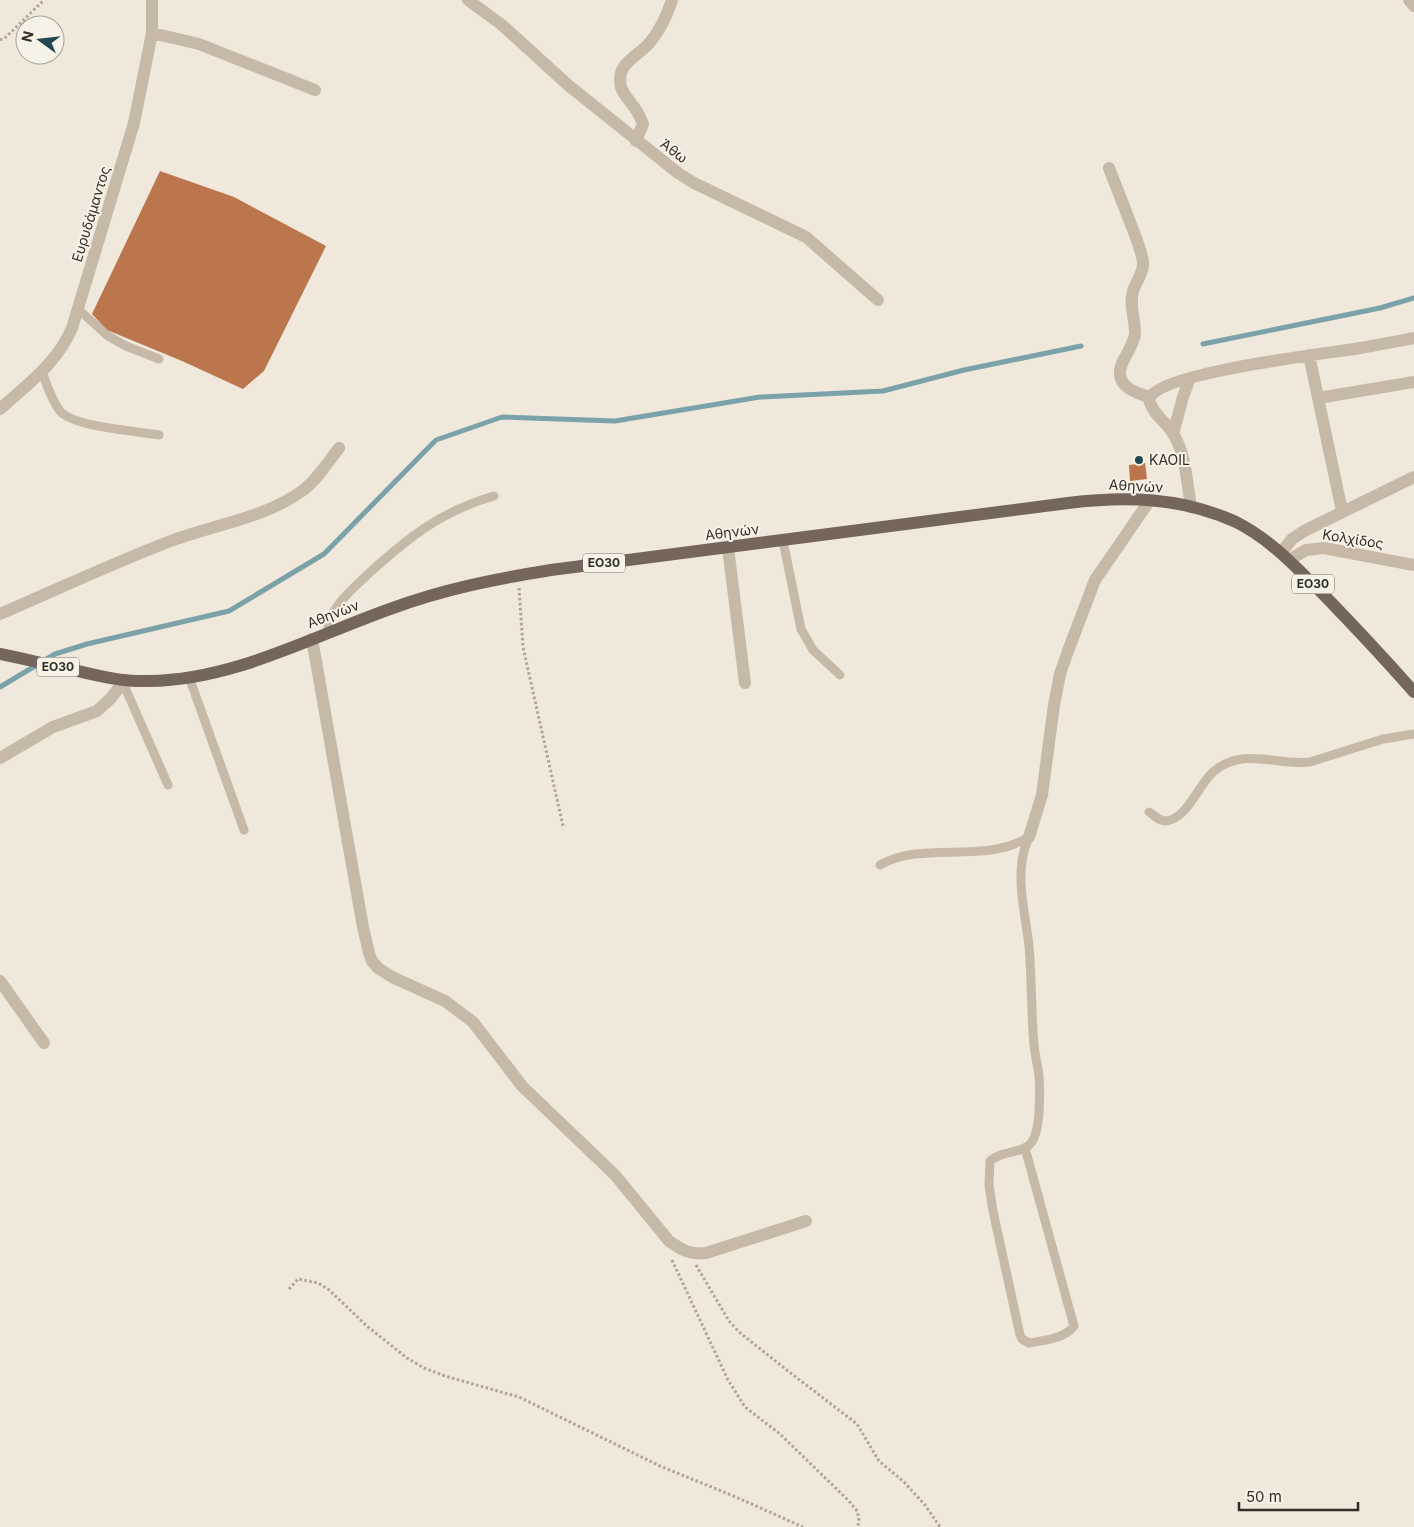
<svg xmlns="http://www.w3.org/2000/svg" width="1414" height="1527" font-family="Inter,sans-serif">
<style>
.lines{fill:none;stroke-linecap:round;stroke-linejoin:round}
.stream{stroke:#7ca2a9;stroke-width:5}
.building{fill:#bb764d}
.path{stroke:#b1a492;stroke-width:3;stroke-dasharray:2.5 2.5;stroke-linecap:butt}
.lane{stroke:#c6b9a8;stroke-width:9}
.street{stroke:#c6b9a8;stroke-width:12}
.primary{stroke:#74665a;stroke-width:12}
.poi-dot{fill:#214751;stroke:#f7f2e6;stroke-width:2}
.labels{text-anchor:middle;stroke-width:4;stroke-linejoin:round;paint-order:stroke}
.shield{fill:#f7f2e6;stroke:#6e6860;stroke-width:1}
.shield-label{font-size:12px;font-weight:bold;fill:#332d27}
.street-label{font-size:14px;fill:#332d27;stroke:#f7f2e6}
.poi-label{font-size:14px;fill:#332d27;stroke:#f7f2e6;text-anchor:start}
</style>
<rect width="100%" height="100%" fill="#efe8db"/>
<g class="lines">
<path class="stream" d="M1203,344L1380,308L1414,298
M0,687L55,654L87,644L229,611L324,554L436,440L502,417L615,421L760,397L883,391L964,370L1081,346"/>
</g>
<path class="building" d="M160,171L234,197L326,246L264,371L243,389L182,361L107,330L92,314Z
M1145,463L1147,479L1130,481L1129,465Z"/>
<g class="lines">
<path class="path" d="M0,40L6,37L44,0
M519,588L523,647L563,826
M672,1260L728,1380L745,1407L780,1434L849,1501L857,1511L859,1518L858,1527
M696,1265L729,1321L739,1332L788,1371L857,1424L879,1461L904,1482L925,1505L940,1527
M289,1289L298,1279L318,1283L328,1289L368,1327L407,1358L424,1368L445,1376L519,1397L660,1466L736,1497L803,1527"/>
<path class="lane" d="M79,310L108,336L126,346L159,359
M42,372C47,385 51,399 60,411C73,427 137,431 159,435
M783,541L801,629L813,650L840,675
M327,632C329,625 330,617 334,611C343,596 356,586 368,574C408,538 441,511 494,496
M189,677L244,830
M123,683L168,785
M1149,812C1154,815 1159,821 1166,821C1187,819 1199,784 1213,772C1243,746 1276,766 1310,762L1383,739L1414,734
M880,865C923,840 984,865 1029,837
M1025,1148L1074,1326C1066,1338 1043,1341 1029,1343L1022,1339L1020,1335L993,1211L989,1185L990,1161C1002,1150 1022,1154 1031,1143C1041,1131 1040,1091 1039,1076C1038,1066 1035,1056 1034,1045C1031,1013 1032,979 1029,946C1025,910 1013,871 1029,837"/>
<path class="street" d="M468,0L502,25L568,85L678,173L694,183L806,237L878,300
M1409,0L1414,6
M152,33L199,44L315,90
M636,141L643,124C641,119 639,114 636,110C631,102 624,96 621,87C615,62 639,57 651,41C661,29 667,15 672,0
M1109,168C1116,186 1123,204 1130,222C1135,235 1141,249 1143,262C1144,272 1136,282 1133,291C1129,306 1135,318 1135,333C1134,348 1118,362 1120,375C1122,389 1138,393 1149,397
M1309,355L1342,511
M1318,398L1414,382
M0,409C27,385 58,362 72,328L134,123L152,33V0
M1173,434L1183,397L1190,378
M1191,507C1187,483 1186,456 1174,435C1167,422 1153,415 1149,400C1155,373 1324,354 1354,349C1374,346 1394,342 1414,338
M728,548L745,683
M1281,553L1292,539L1304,531L1414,477
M1289,560L1306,550L1324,548L1414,565
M0,614C56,590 111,564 168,542C212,525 263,519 302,491C317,480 328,462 339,448
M312,639L363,927L369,953L372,961L378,968L392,977L445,1001L473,1022L522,1086L615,1175L669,1241C682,1250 690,1255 706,1253L806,1221
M0,758L53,727L97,711L111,698L125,680
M1029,837L1042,795L1054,705L1060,674L1068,651L1095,580L1150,500
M0,981L44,1043"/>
<path class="primary" d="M0,654C25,659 49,665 74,670C99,676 123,682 149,681C234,680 311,637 390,609C444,589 495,579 551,570L1068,503C1126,496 1181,497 1236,522C1270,539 1296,567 1323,594C1354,626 1384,658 1414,692"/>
</g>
<circle class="poi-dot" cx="1139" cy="460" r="5"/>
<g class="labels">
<g class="shield">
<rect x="583" y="553.5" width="42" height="19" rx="4"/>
<rect x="1292" y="574.5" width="42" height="19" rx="4"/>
<rect x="37" y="657.5" width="42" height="19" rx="4"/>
</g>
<g class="shield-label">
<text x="604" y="567">ΕΟ30</text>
<text x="1313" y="588">ΕΟ30</text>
<text x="58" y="671">ΕΟ30</text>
</g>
<g class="street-label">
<text transform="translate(674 151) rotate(37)" y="5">Άθω</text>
<text transform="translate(91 214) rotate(-73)" y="5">Ευρυδάμαντος</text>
<text transform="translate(1136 486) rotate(3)" y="5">Αθηνών</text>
<text transform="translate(732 532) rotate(-7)" y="5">Αθηνών</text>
<text transform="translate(1353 539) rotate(9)" y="5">Κολχίδος</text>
<text transform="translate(333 614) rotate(-21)" y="5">Αθηνών</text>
</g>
<g class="poi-label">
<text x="1149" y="465">KAOIL</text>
</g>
</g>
<g transform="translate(40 40) rotate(285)"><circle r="24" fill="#f7f2e6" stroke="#a9a39a"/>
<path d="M0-4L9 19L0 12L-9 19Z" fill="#214751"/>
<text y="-8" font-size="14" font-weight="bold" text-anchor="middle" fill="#332d27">N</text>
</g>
<path d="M1239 1502v8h119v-8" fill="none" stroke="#332d27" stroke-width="2.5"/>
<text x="1246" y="1502" font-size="15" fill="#332d27" stroke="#f7f2e6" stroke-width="4" paint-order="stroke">50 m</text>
</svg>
